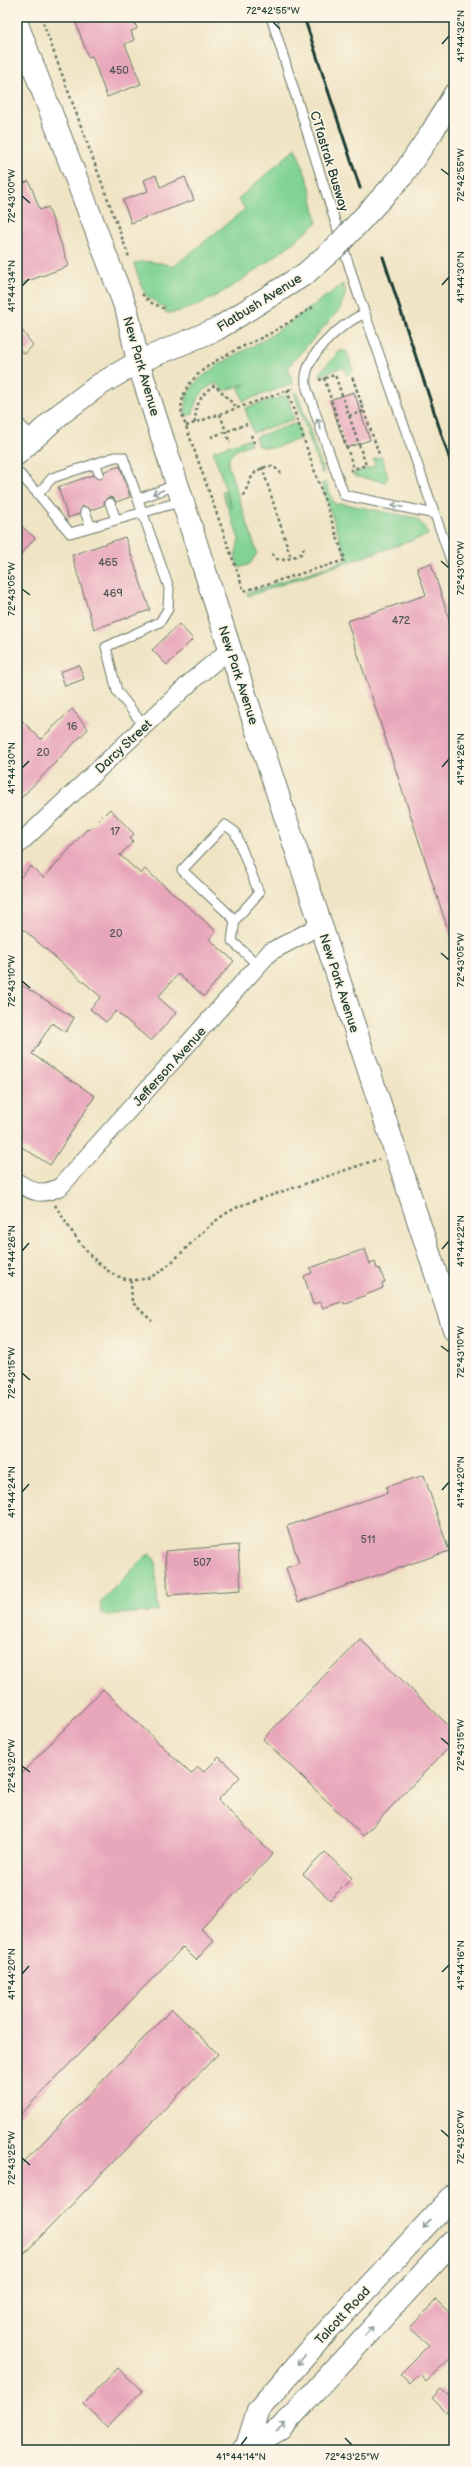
<svg xmlns="http://www.w3.org/2000/svg" width="471" height="2467" font-family="'Balsamiq Sans',sans-serif">
<style>
.green{fill:#81d394;stroke:#508864}
.building{fill:#e8a6bb}
.lines{fill:none;stroke-linecap:round;stroke-linejoin:round}
.lane-casing{stroke:#687766;stroke-width:11}
.street-casing{stroke:#687766;stroke-width:19}
.secondary-casing{stroke:#687766;stroke-width:24}
.path{stroke:#687766;stroke-width:2.5;stroke-dasharray:3 3;stroke-linecap:butt}
.lane{stroke:#fff;stroke-width:9}
.street{stroke:#fff;stroke-width:17}
.secondary{stroke:#fff;stroke-width:22}
.rail{stroke:#1f3d34;stroke-width:3}
.secondary-bridge-casing{stroke:#687766;stroke-width:24;stroke-linecap:butt}
.secondary-bridge{stroke:#fff;stroke-width:22}
.oneway{stroke:#8f9e9a}
.ticks{fill:none;stroke:#1f3d34;stroke-width:1.5}
.labels{text-anchor:middle;stroke-width:3.5;stroke-linejoin:round;paint-order:stroke}
.number-label{font-size:11px;fill:#515756}
.street-label{font-size:13px;fill:#1f3d34;stroke:#fcf5e5}
.neatline{fill:none;stroke:#1f3d34;stroke-width:1.5}
.ticks-label{font-size:10px;text-anchor:middle;fill:#1f3d34}
</style>
<rect width="100%" height="100%" fill="#fcf5e5"/>
<filter id="ink" filterUnits="userSpaceOnUse"><feTurbulence type="fractalNoise" baseFrequency=".025" numOctaves="2"/><feDisplacementMap in="SourceGraphic" scale="8" xChannelSelector="R" yChannelSelector="G"/><feConvolveMatrix kernelMatrix="1 2 1 2 8 2 1 2 1" color-interpolation-filters="sRGB"/></filter>
<filter id="wash" filterUnits="userSpaceOnUse"><feTurbulence type="fractalNoise" baseFrequency=".012" numOctaves="4" result="noise"/><feDisplacementMap in="SourceGraphic" scale="16" xChannelSelector="R" yChannelSelector="G"/><feGaussianBlur stdDeviation="0.9" result="paint"/><feColorMatrix in="noise" values="0 0 0 0 0 0 0 0 0 0 0 0 0 0 0 0 0 1.4 0 .05"/><feComposite in="paint" operator="in"/></filter>
<g filter="url(#wash)">
<rect width="100%" height="100%" fill="#efe4c4"/>
<path class="green" d="M296,148L310,187L317,223C287,248 204,315 166,313V308L158,305L154,300L149,299L143,290L134,264C141,259 167,263 173,267L245,209L238,199Z
M343,284L346,292L340,309L288,367L293,384L243,401L239,387L245,384L224,391L216,383C202,389 195,400 193,414L185,416L187,395L197,381L218,365L272,335Z
M341,350L347,352L354,372L347,375L343,367L320,376L322,370Z
M297,392L324,473H321L294,393Z
M287,395L294,419L253,433L245,408Z
M297,423L302,438L273,448L258,446L255,437Z
M249,439L251,444C239,448 229,451 228,465L257,553L250,564L239,568L235,558L239,539L222,491L225,490L232,509L213,451Z
M382,457L388,477L385,482L358,477L352,474L375,466L373,459Z
M326,482L333,502L337,505L339,503L416,518L424,526L428,535L248,596L247,593L347,560L321,484Z
M147,1555H151L155,1560L158,1611L107,1615L101,1613L100,1604L104,1598Z"/>
<g id="blocks">
<path class="building" d="M85,17H133L137,29L131,31L134,40L125,44L141,84L107,97L92,56L88,57L75,20Z
M156,175L160,187L185,177L194,200L131,223L123,200L148,191L144,180Z
M29,181L40,210L48,207L69,266L17,285V186Z
M17,324L33,345L25,354L17,348Z
M354,392L370,440L346,448L330,400Z
M120,466L130,497L116,502L114,498L108,497L104,502V505L91,510L83,506L79,514L68,518L58,487L93,475L96,478L101,479L105,471Z
M17,522L35,538L17,559Z
M125,537L150,610L94,629L72,555Z
M431,563L454,634V938L451,939L347,621L426,595L417,568Z
M179,624L193,639L167,665L152,650Z
M79,665L84,679L65,686L60,672Z
M72,709L88,729L17,802V716L41,739Z
M110,809L134,834L130,838L133,842L120,855L141,874L145,869L216,931L209,939L234,961L204,996L178,974L158,997L176,1013L151,1041L116,1011L106,1022L90,1009L101,997L17,924V881L31,866L44,878L88,828L90,829Z
M17,982L74,1018L66,1032L52,1023L32,1054L95,1096L50,1165L17,1144Z
M365,1249L370,1264L375,1262L377,1269L379,1268L385,1282L382,1283L383,1288L344,1304V1301L323,1308L320,1302L313,1304L304,1276L312,1273L310,1268Z
M424,1475L449,1551L298,1602L286,1568L299,1563L287,1526L387,1493L386,1487Z
M238,1545L241,1590L168,1595L165,1551Z
M360,1639L454,1731V1742L363,1836L263,1739Z
M103,1689L191,1774L198,1767L204,1772L219,1757L240,1777L218,1800L273,1854L201,1929L214,1941L196,1960L183,1947L17,2118V1778Z
M325,1852L352,1878L330,1900L303,1874Z
M172,2009L218,2054L17,2261V2169Z
M436,2300L454,2317V2355L426,2381L420,2374L410,2384L400,2374L429,2345L410,2328Z
M118,2368L142,2391L107,2427L83,2404Z
M441,2389L454,2401L446,2412L432,2398Z"/>
</g>
</g>
<g filter="url(#ink)">
<use href="#blocks" fill-opacity="0" stroke="#687766" stroke-width="1"/>
<g class="lines">
<g class="lane-casing">
<path id="lane" d="M271,17L358,294L454,569
M365,313C340,325 298,359 307,389L344,495L435,514
M95,464L99,473
M17,471L38,494L52,478L115,457H123L169,588L168,609L160,622L106,647L117,691L144,726
M38,494L70,533L183,501
M138,499L178,484
M110,503L116,520
M85,512L91,527
M235,920L259,893L235,832L225,825L182,870L235,920L232,941L259,966"/>
</g>
<g class="street-casing">
<path id="street" d="M17,427L31,441
M17,846L194,679L230,649
M17,1182C35,1193 40,1196 60,1187L270,952L321,925"/>
</g>
<g class="secondary-casing">
<path id="secondary" d="M17,24L127,311L138,362L230,649L454,1329
M402,176L432,132L454,95
M17,454L59,415L99,385L138,362L217,329L305,274
M247,2446L258,2410L319,2340L454,2195
M243,2450L280,2429L454,2240"/>
</g>
<path class="path" d="M41,17L129,257
M142,294L150,302L165,309
M324,378L354,469
M319,380L335,375L366,465L348,471
M287,390L345,560L244,591L182,415C175,370 239,350 271,333C285,325 299,316 313,307
M220,414L230,443
M349,416L364,411L352,376L379,454
M195,423C195,406 200,394 215,385L237,408
M186,426L294,388
M251,435L254,443
M211,437L247,424
M262,467L291,558
M244,496C250,479 253,467 273,466L281,473
M272,554L277,559L285,560L301,554L305,546
M55,1205C78,1242 117,1308 166,1267C190,1247 208,1221 238,1207C253,1200 271,1196 287,1190C317,1180 348,1169 379,1159
M131,1280L132,1302L152,1321"/>
<use href="#lane" class="lane"/>
<use href="#street" class="street"/>
<use href="#secondary" class="secondary"/>
<path class="rail" d="M304,17L360,188
M383,257L454,472"/>
<g class="secondary-bridge-casing">
<path id="secondary-bridge" d="M305,274L337,246L402,176"/>
</g>
<use href="#secondary-bridge" class="secondary-bridge"/>
</g>
<defs><path id="oneway-shaft" d="M-6 0H5M1.5-3L5.5 0L1.5 3" fill="none" stroke-width="1.6" stroke-linecap="round" stroke-linejoin="round"/></defs>
<g class="oneway">
<use href="#oneway-shaft" transform="translate(319 424) rotate(-109)"/>
<use href="#oneway-shaft" transform="translate(158 492) rotate(160)"/>
<use href="#oneway-shaft" transform="translate(397 506) rotate(-168)"/>
<use href="#oneway-shaft" transform="translate(427 2224) rotate(133)"/>
<use href="#oneway-shaft" transform="translate(369 2331) rotate(-47)"/>
<use href="#oneway-shaft" transform="translate(301 2360) rotate(131)"/>
<use href="#oneway-shaft" transform="translate(281 2427) rotate(-40)"/>
</g>
</g>
<path class="ticks" d="M273,22L280,29M442,44L449,36M441,169L449,175M22,196L30,203M442,285L449,277M22,286L29,279M441,561L449,568M22,589L30,595M442,767L449,759M22,768L29,761M441,953L449,960M22,981L30,988M442,1249L449,1241M22,1251L29,1243M441,1346L449,1352M22,1373L30,1380M442,1490L449,1482M22,1492L29,1484M441,1738L449,1745M22,1766L30,1772M442,1972L449,1965M22,1974L29,1966M441,2130L449,2137M22,2158L30,2165M345,2438L352,2445M241,2445L247,2437"/>
<g class="labels">
<g class="number-label">
<text x="119" y="74">450</text>
<text x="108" y="566">465</text>
<text x="113" y="597">469</text>
<text x="401" y="624">472</text>
<text x="72" y="730">16</text>
<text x="43" y="756">20</text>
<text x="115" y="835">17</text>
<text x="116" y="937">20</text>
<text x="368" y="1543">511</text>
<text x="202" y="1566">507</text>
</g>
<g class="street-label">
<text transform="translate(330 161) rotate(73)" y="5">CTfastrak Busway</text>
<text transform="translate(259 302) rotate(-32)" y="5">Flatbush Avenue</text>
<text transform="translate(142 366) rotate(74)" y="5">New Park Avenue</text>
<text transform="translate(239 675) rotate(72)" y="5">New Park Avenue</text>
<text transform="translate(123 746) rotate(-43)" y="5">Darcy Street</text>
<text transform="translate(340 983) rotate(72)" y="5">New Park Avenue</text>
<text transform="translate(169 1066) rotate(-48)" y="5">Jefferson Avenue</text>
<text transform="translate(342 2315) rotate(-47)" y="5">Talcott Road</text>
</g>
</g>
<rect width="471" height="2467" fill="none" stroke="#fcf5e5" stroke-width="44"/>
<rect x="22" y="22" width="427" height="2423" class="neatline"/>
<g class="ticks-label">
<text x="273" y="14">72°42'55"W</text>
<text transform="translate(460 36) rotate(-90)" y="4">41°44'32"N</text>
<text transform="translate(460 175) rotate(-90)" y="4">72°42'55"W</text>
<text transform="translate(11 196) rotate(-90)" y="4">72°43'00"W</text>
<text transform="translate(460 277) rotate(-90)" y="4">41°44'30"N</text>
<text transform="translate(11 286) rotate(-90)" y="4">41°44'34"N</text>
<text transform="translate(460 568) rotate(-90)" y="4">72°43'00"W</text>
<text transform="translate(11 589) rotate(-90)" y="4">72°43'05"W</text>
<text transform="translate(460 759) rotate(-90)" y="4">41°44'26"N</text>
<text transform="translate(11 768) rotate(-90)" y="4">41°44'30"N</text>
<text transform="translate(460 960) rotate(-90)" y="4">72°43'05"W</text>
<text transform="translate(11 981) rotate(-90)" y="4">72°43'10"W</text>
<text transform="translate(460 1241) rotate(-90)" y="4">41°44'22"N</text>
<text transform="translate(11 1251) rotate(-90)" y="4">41°44'26"N</text>
<text transform="translate(460 1352) rotate(-90)" y="4">72°43'10"W</text>
<text transform="translate(11 1373) rotate(-90)" y="4">72°43'15"W</text>
<text transform="translate(460 1482) rotate(-90)" y="4">41°44'20"N</text>
<text transform="translate(11 1492) rotate(-90)" y="4">41°44'24"N</text>
<text transform="translate(460 1745) rotate(-90)" y="4">72°43'15"W</text>
<text transform="translate(11 1766) rotate(-90)" y="4">72°43'20"W</text>
<text transform="translate(460 1965) rotate(-90)" y="4">41°44'16"N</text>
<text transform="translate(11 1974) rotate(-90)" y="4">41°44'20"N</text>
<text transform="translate(460 2137) rotate(-90)" y="4">72°43'20"W</text>
<text transform="translate(11 2158) rotate(-90)" y="4">72°43'25"W</text>
<text x="241" y="2460">41°44'14"N</text>
<text x="352" y="2460">72°43'25"W</text>
</g>
</svg>
